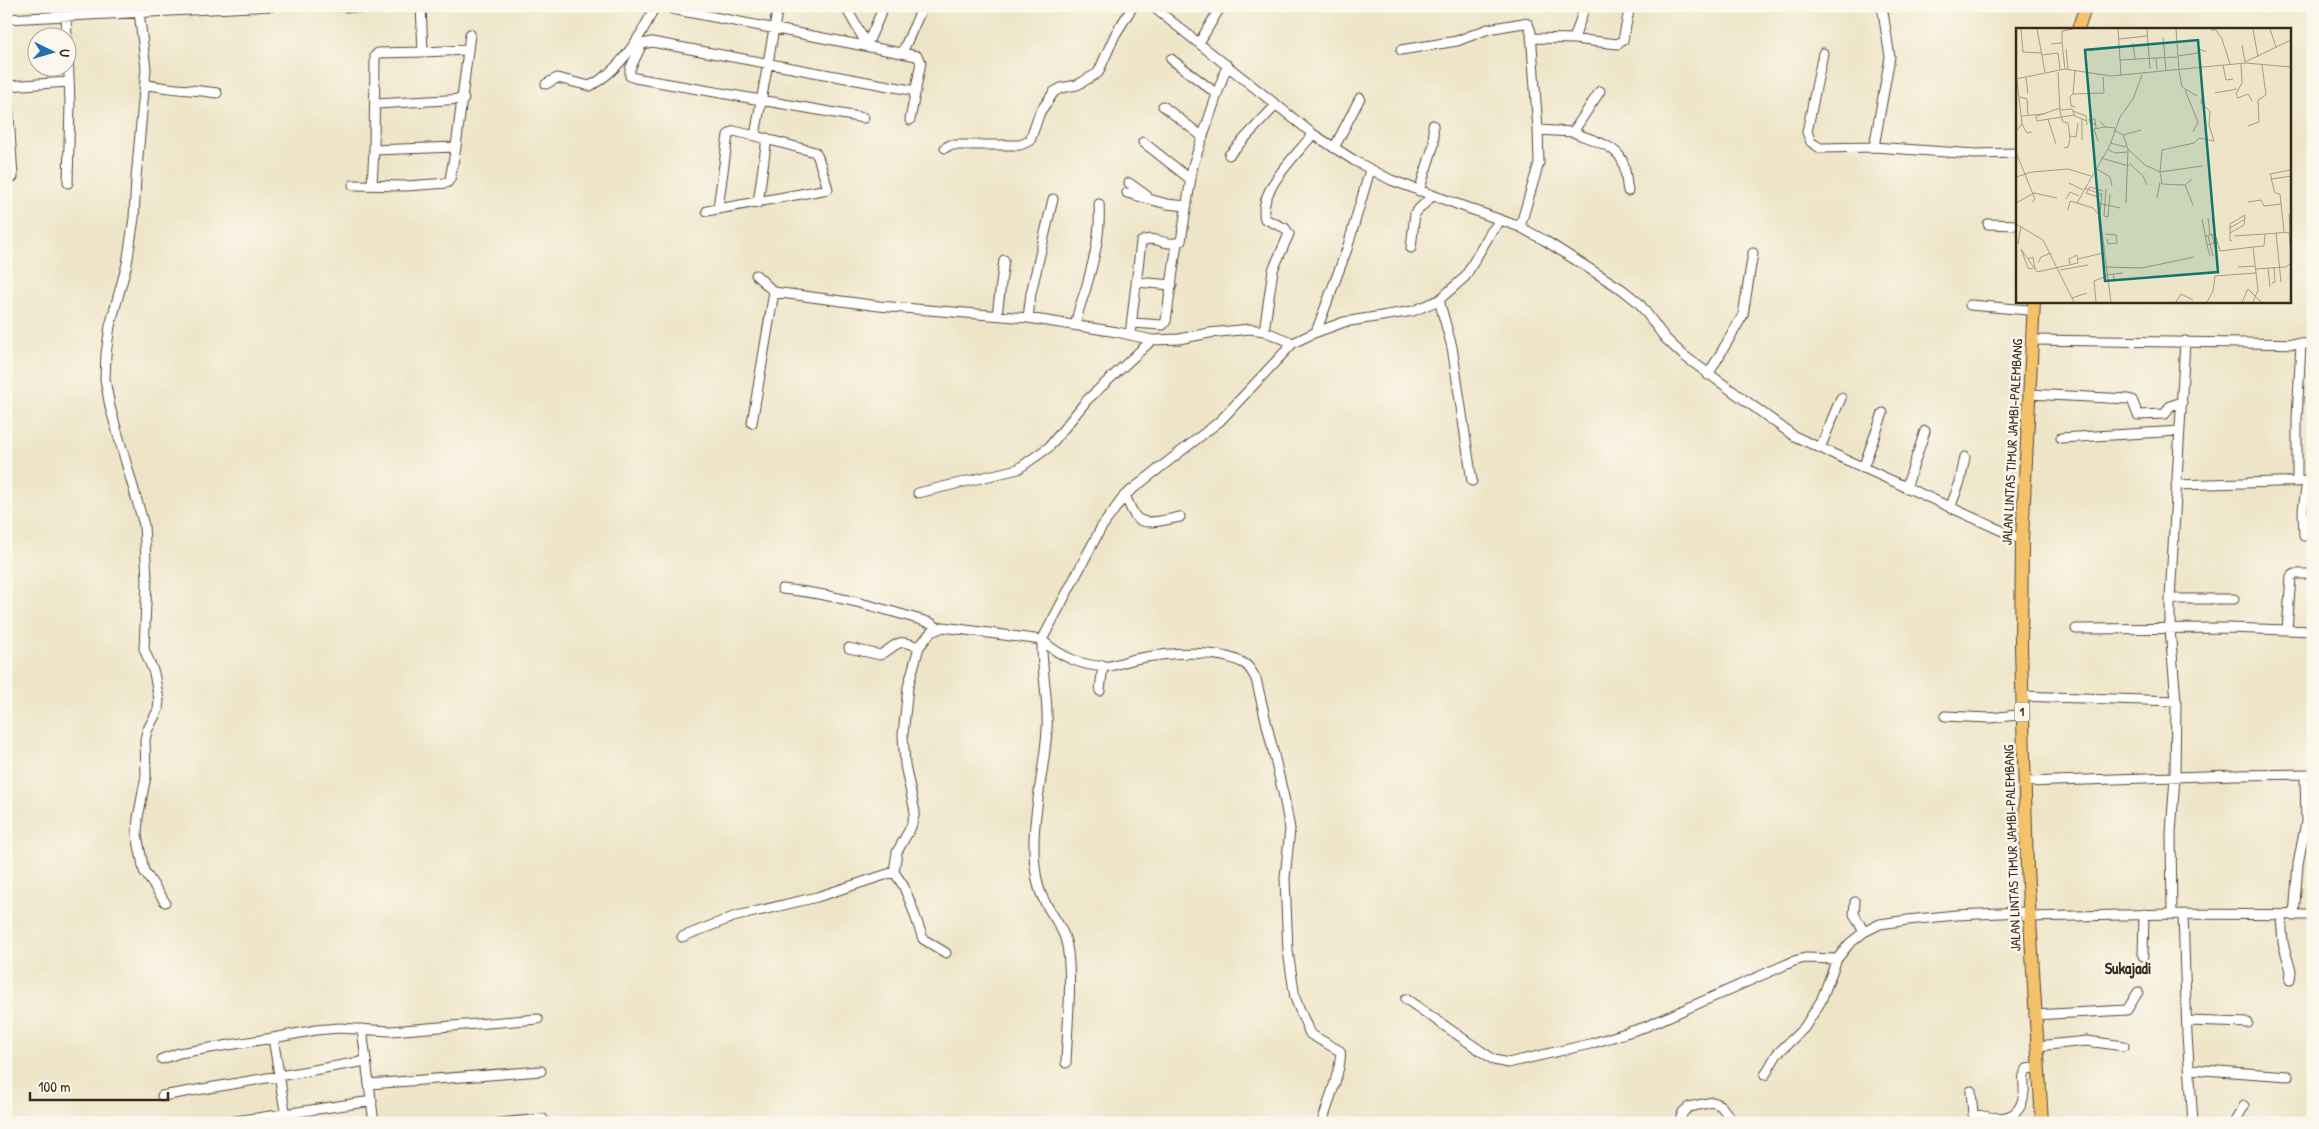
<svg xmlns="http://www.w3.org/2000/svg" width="2319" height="1129" font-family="'Patrick Hand',sans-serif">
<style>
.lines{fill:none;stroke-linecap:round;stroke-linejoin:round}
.minor-casing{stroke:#564638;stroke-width:11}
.highway-casing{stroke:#564638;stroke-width:14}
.minor{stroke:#fff;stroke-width:9}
.highway{stroke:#f4c26a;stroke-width:12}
.labels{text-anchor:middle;stroke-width:5;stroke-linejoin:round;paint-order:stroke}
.shield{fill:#fbf7ec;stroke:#75685c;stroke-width:1}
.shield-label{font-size:12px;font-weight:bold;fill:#3b2a1e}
.street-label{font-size:14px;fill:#3b2a1e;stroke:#fbf7ec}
.quarter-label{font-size:16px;font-weight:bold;fill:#3b2a1e;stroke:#fbf7ec}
.inset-road{fill:none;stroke:#a69a84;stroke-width:1}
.view{fill:#0f766e;fill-opacity:0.15;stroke:#0f766e;stroke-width:2.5}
.inset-edge{fill:none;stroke:#3b2a1e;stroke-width:2.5}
</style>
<rect width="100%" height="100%" fill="#fbf7ec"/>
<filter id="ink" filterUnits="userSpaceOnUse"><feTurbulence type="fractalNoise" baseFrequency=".02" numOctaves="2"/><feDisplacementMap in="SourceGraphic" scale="10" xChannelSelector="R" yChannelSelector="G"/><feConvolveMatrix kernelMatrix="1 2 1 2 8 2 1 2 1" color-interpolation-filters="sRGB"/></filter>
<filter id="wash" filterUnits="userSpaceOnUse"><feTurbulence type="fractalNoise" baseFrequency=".0096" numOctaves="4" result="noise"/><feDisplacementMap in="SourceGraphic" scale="20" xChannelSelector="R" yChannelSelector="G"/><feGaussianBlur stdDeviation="1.12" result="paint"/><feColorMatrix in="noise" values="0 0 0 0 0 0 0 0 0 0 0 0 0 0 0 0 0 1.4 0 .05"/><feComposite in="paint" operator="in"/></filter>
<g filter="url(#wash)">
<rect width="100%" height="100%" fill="#eee5c8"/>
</g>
<g filter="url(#ink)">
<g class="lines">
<g class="minor-casing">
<path id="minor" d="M335,6L375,9L409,6
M421,6L423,52L467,50
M845,6L867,45
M1152,6L1313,134L1355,161L1391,180L1520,227L1544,240L1623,290L1639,303L1665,338L1683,355L1794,436L2022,540
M1882,6L1890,57L1874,147L1975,154L2018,153
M672,9L917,56L921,62L910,120
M139,12L146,69L136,178L134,218L127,264L110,326L106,354L105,379L110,407L144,525L147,579L144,649L154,673L159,700L158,710L147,731L145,740L146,776L138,818L137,835L144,871L165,902
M66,17L67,38
M6,19L272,6
M1531,38L1574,39L1618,44L1623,40L1630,6
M1574,39L1585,6
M1199,43L1221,6
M867,45L884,6
M1401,50L1457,41L1488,29L1523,23L1528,24L1531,32L1538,130
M68,51L70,103L68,183
M423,52L378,53L375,56L374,150L456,147L470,34
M902,53L923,6
M1823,53L1807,132L1811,142L1820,148L1874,147
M1171,59L1217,94
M145,84C169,90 193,89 217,93
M546,84L557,78L590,86C621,70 641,37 655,6
M376,104L464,99
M1163,106L1203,137
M864,118L635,78L630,76V69L642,44L652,42L916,91
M1573,132C1588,139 1614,144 1622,160C1626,168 1626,182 1628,191
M1143,142L1190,179
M945,148L950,145H1020L1030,141L1040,112L1054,92L1061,88L1077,85L1098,73L1115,35L1133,6
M1334,148L1360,98
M1229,155L1276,105
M13,177L7,86L69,82
M1129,183L1147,196
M353,185L407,186L447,183L450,179L456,147
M372,185L374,150
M1419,191L1434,144L1433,125
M1127,193L1167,204L1186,206
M758,203L767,138
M718,208L728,135L734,131L755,136L778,6
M707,211L828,189L818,157L815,152L755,136
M1988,224L2018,225
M1520,227L1539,163L1538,130L1573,132L1600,91
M1411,248L1415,213L1432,196
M756,275L774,292L879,306L1028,318L1117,332L1152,340L1179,339L1209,333L1250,329L1264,331L1293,343
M1136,282L1172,285
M1439,300L1452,347L1472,481
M1970,305L2028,310
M997,315L1004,260
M1028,318L1031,293L1053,199
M1132,323L1163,325L1166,321L1177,243
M1076,325C1077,311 1082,301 1086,288C1094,260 1101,233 1099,204
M1264,331L1273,270L1289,234L1285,228L1265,219C1257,191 1296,156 1313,134
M1316,332L1347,249L1370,170
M1130,335L1141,242C1153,233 1168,249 1181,241L1193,165L1227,65
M2032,340L2313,344
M1708,375L1743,315L1753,253
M2029,394L2128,399L2132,400L2138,415L2165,414L2170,406L2182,402
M752,423L774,292
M2061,438L2180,431
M1820,448L1841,398
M1863,468L1883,413
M2297,482V418L2301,344
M2176,485L2313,481
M1906,488L1925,431
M918,493L1018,469L1049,447L1087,400L1152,340
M1125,495C1128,502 1131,511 1136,517C1144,527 1169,519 1180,517
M1950,508L1960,482L1965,457
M2304,536L2303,510L2307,481
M782,589C834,594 881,608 931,623L939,629
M2170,599H2234
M2076,629L2228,628L2313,631
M2287,630L2291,577L2295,574H2310
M849,648L880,655C898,646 894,637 919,647
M1100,691L1103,665
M2022,696L2176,701L2170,629V599L2185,341
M1945,716L1990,718L2017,715
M2025,782L2234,775L2313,774
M1855,902L1854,914L1864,932
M2172,914L2171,833L2175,777L2176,701
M2183,914L2187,1035L2193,1123
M2281,916L2283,943L2291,971L2290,980
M2294,916L2298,864L2306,822L2305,775
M2026,917L2172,914L2313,915
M682,937L733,917L817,897L894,872
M946,953L923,939L911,904L903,885L894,872L897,852L911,827L915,812L905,765L903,735L908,687L919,647L931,632L943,627L1042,640C1041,670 1049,699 1047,730C1044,780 1025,837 1039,888C1043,905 1059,920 1065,938C1074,967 1067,1031 1066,1063
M2143,956L2144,914
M1406,999L1494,1060L1508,1063L1590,1044L1645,1027L1794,961L1805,958L1837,959
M2034,1015L2127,1010L2138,992
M2187,1021L2248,1023
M362,1029L374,1123
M273,1038L316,1030L339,1028L391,1031L538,1019
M2037,1046L2087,1041L2124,1046
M162,1059L179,1053L273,1038L287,1123
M2190,1069L2288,1076
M1765,1075L1777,1054L1804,1028L1821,1001L1837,959L1849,944L1864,932L1880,924L1908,920L1956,915L2023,912
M369,1084L541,1071
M1971,1091L1973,1114C1998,1120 2021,1123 2024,1092C2025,1083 2021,1077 2027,1069L2032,1068
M162,1096L366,1061
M222,1123L372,1101
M498,1123L543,1119
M1322,1123C1326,1109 1344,1061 1340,1051L1310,1034L1295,998L1288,951L1285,878L1290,829L1284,797L1256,679C1253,674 1250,667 1245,664C1218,648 1165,653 1135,659C1126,661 1117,665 1109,666C1085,668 1059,656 1042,640L1101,528L1125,495L1220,421L1293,343L1314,333L1344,322L1413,311L1439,300L1465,277L1491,232L1501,220
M1679,1123L1683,1112L1689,1107L1713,1102L1721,1106L1734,1123
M2234,1123L2244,1106"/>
</g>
<g class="highway-casing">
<path id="highway" d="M2078,29L2086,6
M2034,301L2022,540L2021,647L2027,868L2042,1123"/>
</g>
<use href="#minor" class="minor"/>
<use href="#highway" class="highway"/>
</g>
</g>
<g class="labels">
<rect class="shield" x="2014.5" y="702.5" width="15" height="19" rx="4"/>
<g class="shield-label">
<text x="2022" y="716">1</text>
</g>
<g class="street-label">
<text transform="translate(2012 442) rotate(-87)" y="5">JALAN LINTAS TIMUR JAMBI-PALEMBANG</text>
<text transform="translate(2012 848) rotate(-92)" y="5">JALAN LINTAS TIMUR JAMBI-PALEMBANG</text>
</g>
<g class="quarter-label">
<text x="2128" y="974">Sukajadi</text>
</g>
</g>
<g transform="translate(2016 28)">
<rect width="275" height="275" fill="#eee5c8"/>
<path class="inset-road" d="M5,1L7,24L26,25M21,1L29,44M102,1L105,47M131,1L134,41M160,1L163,42M237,1L242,29M254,1L260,19M195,2H200L206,11L214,36M147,9L150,43M103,11L131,8M46,15V3L57,1M117,15L119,32M35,16L46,15L49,41M226,17L229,34M50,21L52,41M26,27L42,25L44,42M162,28L182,25L183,21L190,24M140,30L161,29M104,32L140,30L141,42M229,34L275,12M225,36L226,55L220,66L222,70L232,66L236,73M207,37L210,52L217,51M59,43L57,66L88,65L87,49M163,43L166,59L181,68M42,44L44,84L47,94L52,95L54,111L52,119L48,120M10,50L12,66M0,51L49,41L95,48L229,35L275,39M169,62L182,94L177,104M199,65L221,61M57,66L54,69L55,78L59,79M4,69L11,71L12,88M44,82L56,81L59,88L71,93M57,83L70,88L71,97M6,88L28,86M20,88L21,93L58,87M21,88L44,80M32,91L40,116M84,93L89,99L99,100M6,96L11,105L16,104M79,96L74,95L73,91H79L80,100M232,98L243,94L242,72L250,67L246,37M98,102L107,107L112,121L129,137L144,144L146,122L178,115L183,110L198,113L193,97L194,83L185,75L186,70M0,103L6,96L1,52M107,107L125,102M54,108L60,109L62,95M66,112V91M82,113L78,101L89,99M94,115L110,119M91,121L99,125L111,124M0,124L19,171L16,174M85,130L113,138M113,135L127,148L131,157M79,140L94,149L96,158M275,142L254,146L256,151L275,148M0,149L16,144L52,141L75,148M255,150L259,165L264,166L268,204M176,151L169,157L146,156L144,144L186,138M53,155L67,162M169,157L177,177M68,160L85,166M90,161L88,188L92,189M86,166L82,169L70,165L74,159L87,163M141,170L144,154M50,171L54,164L63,168M232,174L245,172L248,178L265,176M0,175L18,165L41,170M82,175L104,180M110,175L112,121M52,182L54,173L61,175M84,186L86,165M273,186L274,204M92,189L94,166M196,189L199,206M192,190L194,207M186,191L191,217M0,196L27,212L58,274M214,200L229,191M273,204L275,229M214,205L228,197L229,187L214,196V213L216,212M260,205L265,254M89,206L100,207L101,215L92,216L91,211M196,207L201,227M189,208L199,206L204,223L237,219M192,208L197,228M218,208L249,206M2,216L5,198M194,228L191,217L202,214M12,231L17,229L19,241M62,231L87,225M22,235L25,229L35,225M89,239L126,240L178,229M222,239L239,238M252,240L254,259M17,241L12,240L5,221L21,244L62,235L61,227L53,231L54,236M239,241L270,239L275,235M44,242L72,237M97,246L98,252L107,251M90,247L107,245M256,255L259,254L258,239M56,270L71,265M80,274L78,253L91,248M95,274L84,188L77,180L61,175L94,117L104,89L117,71L126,47M160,274L165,266L177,272M191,274L197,263L199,248L240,245M226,274L232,261L245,274M237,274L242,262L237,219L248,218L249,206L275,204"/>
<path class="view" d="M182,12L202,244L89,253L69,22Z"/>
<rect width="275" height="275" class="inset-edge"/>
</g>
<rect width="2319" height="1129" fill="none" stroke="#fbf7ec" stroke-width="25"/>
<g transform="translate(52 52) rotate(95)"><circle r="24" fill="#fbf7ec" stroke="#aea59a"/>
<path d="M0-4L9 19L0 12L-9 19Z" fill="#1f6fb2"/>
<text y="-8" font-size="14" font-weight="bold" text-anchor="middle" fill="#3b2a1e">U</text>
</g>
<path d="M30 1092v8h138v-8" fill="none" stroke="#3b2a1e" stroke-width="2.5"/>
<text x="38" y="1092" font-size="15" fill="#3b2a1e" stroke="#fbf7ec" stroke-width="4" paint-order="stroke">100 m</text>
</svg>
